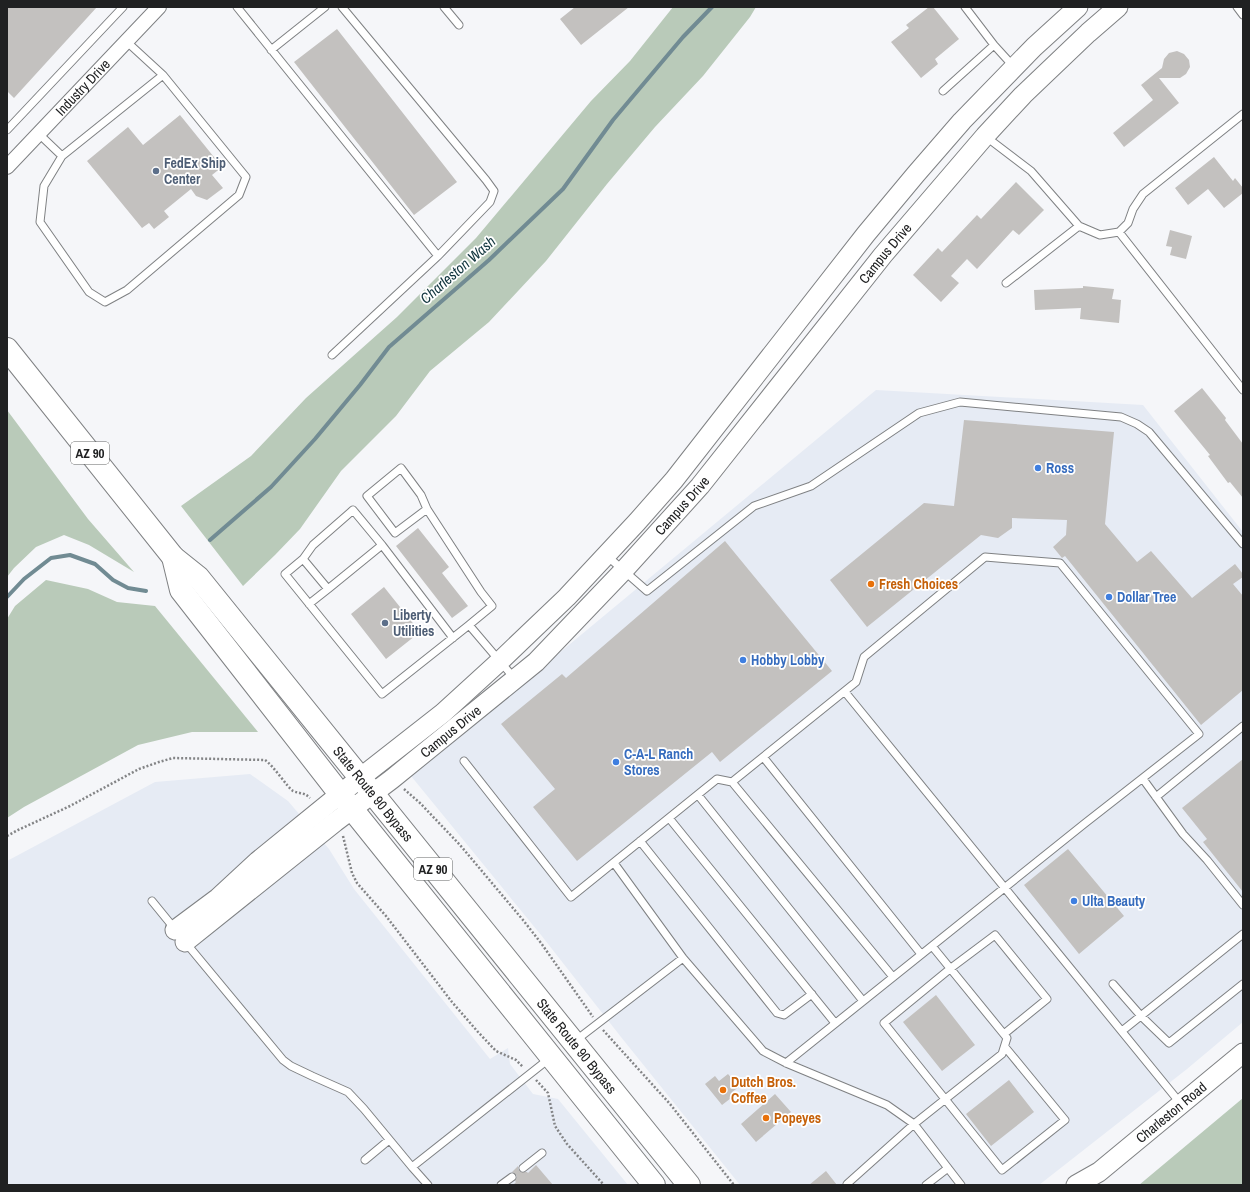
<svg xmlns="http://www.w3.org/2000/svg" width="1250" height="1192" font-family="'Archivo Narrow',sans-serif">
<style>
.built{fill:#e6ebf4}
.green{fill:#b9cab9}
.lines{fill:none;stroke-linecap:round;stroke-linejoin:round}
.stream{stroke:#718b93;stroke-width:4}
.building{fill:#c3c1bf}
.lane-casing{stroke:#7f8183;stroke-width:9}
.street-casing{stroke:#7f8183;stroke-width:16}
.secondary-casing{stroke:#7f8183;stroke-width:21}
.highway-casing{stroke:#7f8183;stroke-width:24}
.path{stroke:#838486;stroke-width:2.5;stroke-dasharray:2 2;stroke-linecap:butt}
.lane{stroke:#fff;stroke-width:7}
.street{stroke:#fff;stroke-width:14}
.secondary{stroke:#fff;stroke-width:19}
.highway{stroke:#fff;stroke-width:22}
.service-dot{fill:#5c6f8a;stroke:#fff;stroke-width:1.5}
.shop-dot{fill:#3f7fe0;stroke:#fff;stroke-width:1.5}
.food-dot{fill:#e8710a;stroke:#fff;stroke-width:1.5}
.labels{text-anchor:middle;stroke-width:3.5;stroke-linejoin:round;paint-order:stroke}
.shield{fill:#fff;stroke:#636464;stroke-width:1}
.shield-label{font-size:13px;font-weight:bold;fill:#202122}
.street-label{font-size:14px;fill:#202122;stroke:#fff}
.service-label{font-size:14px;font-weight:bold;fill:#4e5e75;stroke:#fff;text-anchor:start}
.shop-label{font-size:14px;font-weight:bold;fill:#366cbe;stroke:#fff;text-anchor:start}
.food-label{font-size:14px;font-weight:bold;fill:#c56008;stroke:#fff;text-anchor:start}
.water-label{font-size:15px;font-style:italic;fill:#11353e;stroke:#fff}
</style>
<rect width="100%" height="100%" fill="#f5f6f9"/>
<path class="built" d="M876,390L1143,405L1243,532V1022L1187,1069L1039,1185H740L621,1037L541,935L411,776Z
M250,774L288,801L329,849L354,889L490,1059L508,1048L510,1064L533,1094L558,1099L628,1185H7V861L155,782Z"/>
<path class="green" d="M673,7H756L750,17L703,76L655,127L607,184L546,261L489,322L430,371L396,416L341,471L300,529L275,555L243,586L181,506L251,456L306,398L397,317L476,238L591,101L630,61Z
M7,410L88,519L134,572L89,545L64,535L36,547L14,568L7,577Z
M46,580L88,589L117,602L155,606L258,732H192L138,745L24,807L7,818V619L15,606Z
M1243,1098V1185H1139Z"/>
<g class="lines">
<path class="stream" d="M210,540L271,487L315,439L360,385L389,347L489,260L563,189L613,120L683,37L712,7
M7,597L24,579L51,558L70,555L95,564L113,580L128,588L146,591"/>
</g>
<path class="building" d="M7,7H97L14,98L7,91Z
M575,7H629L581,45L560,19Z
M929,7H933L959,39L935,59L938,64L921,78L891,42L909,28L906,25Z
M337,29L457,182L414,215L294,62Z
M1177,51L1184,54L1189,60L1190,67L1186,74L1180,78H1159L1179,103L1124,147L1113,133L1153,100L1141,85L1162,68L1164,59L1169,53Z
M180,115L222,167L212,175L223,188L207,200L196,196L191,189L164,211L169,217L154,229L149,223L142,228L87,161L128,127L143,145Z
M1214,157L1233,181L1235,178L1243,188V193L1224,208L1208,189L1188,205L1175,188Z
M1016,182L1044,210L1019,235L1013,230L977,269L967,259L951,276L959,283L941,302L913,275L938,248L942,252L977,215L981,219Z
M1170,230L1192,236L1186,259L1170,255L1172,247L1166,246Z
M1083,286L1114,289L1112,299L1121,300L1119,323L1080,319L1081,308L1035,310L1034,290L1083,288Z
M1202,388L1226,418L1225,420L1243,444V498L1230,482L1228,483L1208,456L1210,455L1174,411Z
M964,420L1114,432L1105,524L1137,562L1151,551L1192,598L1235,564L1243,574V577L1233,584L1243,596V690L1201,725L1065,556L1062,558L1053,547L1066,535L1067,520L1012,518V528L998,538L981,535L867,627L830,580L924,503L954,506Z
M418,528L449,567L442,573L468,606L452,618L396,546Z
M725,541L832,671L720,762L712,752L577,861L533,807L555,789L501,724L562,674L566,678Z
M384,587L420,632L386,659L351,614Z
M1243,759V892L1203,842L1207,839L1182,808Z
M1068,849L1124,916L1079,954L1024,885Z
M936,995L975,1045L942,1071L903,1022Z
M728,1074L739,1087L732,1092L735,1095L722,1105L705,1084L715,1076L719,1081Z
M1009,1080L1034,1112L991,1146L966,1114Z
M775,1094L791,1112L756,1142L741,1124Z
M536,1165L553,1185H513L516,1182L515,1181L517,1176L514,1173L512,1172L518,1166V1169L521,1172H527L528,1173Z
M826,1171L837,1185H809Z"/>
<g class="lines">
<g class="lane-casing">
<path id="lane" d="M237,7L438,256
M444,7L459,25
M965,7L994,45L1014,67
M1237,7L1243,15
M271,50L325,7
M943,91L994,45
M7,130L123,7
M39,134L62,156L44,186L40,222L89,292L105,302L127,290L239,195L246,177L163,75L126,41
M985,136L1031,171L1079,226L1100,235L1119,232L1128,223L1133,209L1143,194L1243,114
M62,156L163,75
M1119,232L1243,390
M1006,283L1079,226
M332,355L438,256L490,202L494,191L486,180L342,7
M427,509L395,533L367,496L401,468L421,495L427,509L481,592L492,606L469,625
M382,545L453,638
M606,555L647,591L754,506L811,486L919,413L960,402L1121,417L1137,424L1149,432L1243,544
M303,559L313,545L353,510L382,545L328,589L303,559L285,574L382,694L469,625L515,679
M309,604L328,589
M845,692L1181,1104
M764,758L921,954
M464,761L571,897L717,779L732,782L856,682L864,657L985,557L1060,563L1199,734L1084,824L786,1063
M1143,779L1183,834L1207,860L1243,905
M732,782L893,977
M698,795L863,1001
M1156,797L1243,726
M669,818L835,1023
M640,841L777,1013L784,1015L812,994
M614,863L683,958L763,1051L786,1063L887,1105L914,1124L961,1185
M152,901L174,928
M186,943L283,1060L291,1066L312,1076L348,1092L364,1109L412,1167L428,1185
M1113,984L1141,1016L1169,1043L1243,984
M1122,1031L1243,934
M1004,1034L1047,999L995,935L951,968L884,1023L1002,1170L1065,1120L1005,1047
M575,1041L683,958
M365,1160L389,1140
M412,1167L550,1058
M523,1168L542,1153
M847,1184L914,1124L1002,1054L1007,1038L932,946
M501,1185L512,1177
M926,1185L948,1168"/>
</g>
<g class="street-casing">
<g id="street">
<path id="s1" d="M7,167L159,7"/>
</g>
</g>
<g class="secondary-casing">
<g id="secondary">
<path d="M175,930L218,898L258,861L360,778L443,713L500,661L567,597L637,522L674,480L866,234L916,174L962,121L1034,47L1078,7"/>
<path id="s2" d="M185,942L335,822L392,779L536,662L624,570L700,486L883,255L985,136L1023,95L1088,33L1118,7"/>
<path id="s3" d="M1076,1185L1099,1172L1243,1053"/>
</g>
</g>
<g class="highway-casing">
<g id="highway">
<path id="s4" d="M7,349L173,557L198,577L689,1185"/>
<path d="M173,557L181,590L340,794L654,1185"/>
</g>
</g>
<path class="path" d="M404,789L420,803L460,845L523,920L541,943L593,1017
M7,836L18,830L70,806L139,769L159,762L173,758L265,760C274,766 287,787 293,791C300,794 304,792 310,798
M343,836L352,873L357,883L386,916L452,1002L478,1032L496,1051L516,1060L523,1067
M603,1030L670,1104L734,1185
M536,1080L548,1093L555,1126L567,1144L604,1185"/>
<use href="#lane" class="lane"/>
<use href="#street" class="street"/>
<use href="#secondary" class="secondary"/>
<use href="#highway" class="highway"/>
</g>
<g class="service-dot">
<circle cx="156" cy="171" r="4"/>
<circle cx="385" cy="623" r="4"/>
</g>
<g class="shop-dot">
<circle cx="1038" cy="468" r="4"/>
<circle cx="1109" cy="597" r="4"/>
<circle cx="743" cy="660" r="4"/>
<circle cx="616" cy="762" r="4"/>
<circle cx="1074" cy="901" r="4"/>
</g>
<g class="food-dot">
<circle cx="871" cy="584" r="4"/>
<circle cx="723" cy="1090" r="4"/>
<circle cx="766" cy="1118" r="4"/>
</g>
<g class="labels">
<g class="shield">
<rect x="71" y="442" width="38" height="22" rx="3"/>
<rect x="414" y="858" width="38" height="22" rx="3"/>
</g>
<g class="shield-label">
<text x="90" y="458">AZ 90</text>
<text x="433" y="874">AZ 90</text>
</g>
<g class="street-label">
<text dy="5" stroke="none"><textPath href="#s1" startOffset="110">Industry Drive</textPath></text>
<text dy="5" stroke="none"><textPath href="#s2" startOffset="987">Campus Drive</textPath></text>
<text dy="5" stroke="none"><textPath href="#s2" startOffset="663">Campus Drive</textPath></text>
<text dy="5" stroke="none"><textPath href="#s2" startOffset="339">Campus Drive</textPath></text>
<text dy="5" stroke="none"><textPath href="#s4" startOffset="577">State Route 90 Bypass</textPath></text>
<text dy="5" stroke="none"><textPath href="#s4" startOffset="901">State Route 90 Bypass</textPath></text>
<text dy="5" stroke="none"><textPath href="#s3" startOffset="120">Charleston Road</textPath></text>
</g>
<g class="service-label">
<text x="164" y="168">FedEx Ship<tspan x="164" dy="16">Center</tspan></text>
<text x="393" y="620">Liberty<tspan x="393" dy="16">Utilities</tspan></text>
</g>
<g class="shop-label">
<text x="1046" y="473">Ross</text>
<text x="1117" y="602">Dollar Tree</text>
<text x="751" y="665">Hobby Lobby</text>
<text x="624" y="759">C-A-L Ranch<tspan x="624" dy="16">Stores</tspan></text>
<text x="1082" y="906">Ulta Beauty</text>
</g>
<g class="food-label">
<text x="879" y="589">Fresh Choices</text>
<text x="731" y="1087">Dutch Bros.<tspan x="731" dy="16">Coffee</tspan></text>
<text x="774" y="1123">Popeyes</text>
</g>
<g class="water-label">
<text transform="translate(458 270) rotate(-41)" y="5">Charleston Wash</text>
</g>
</g>
<rect width="1250" height="1192" fill="none" stroke="#202122" stroke-width="16"/>
</svg>
